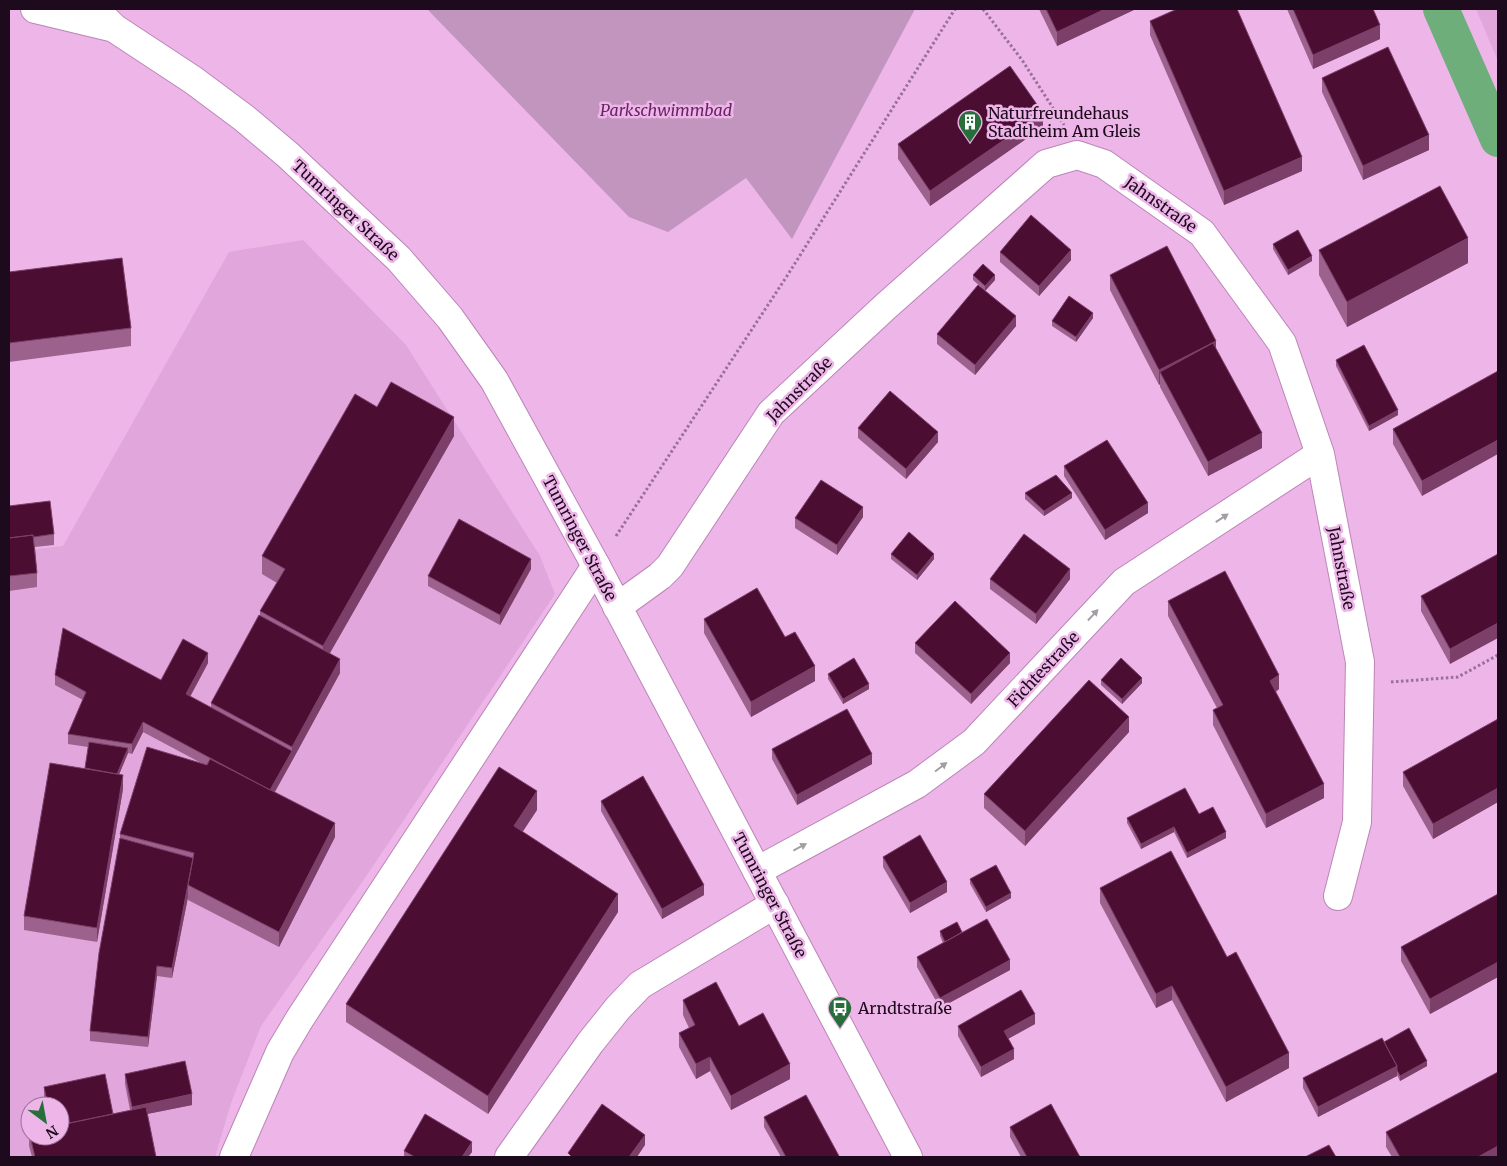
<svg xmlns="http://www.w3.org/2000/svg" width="1507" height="1166" font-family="Merriweather,serif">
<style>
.built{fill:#e1a6dc;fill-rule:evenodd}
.green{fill:#c295be}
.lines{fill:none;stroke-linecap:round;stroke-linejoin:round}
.canal{stroke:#6dae7a;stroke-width:36}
.minor-casing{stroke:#bb86b7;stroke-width:30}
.major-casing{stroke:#bb86b7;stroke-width:30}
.path{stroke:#997096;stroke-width:3;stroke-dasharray:2.5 2.5;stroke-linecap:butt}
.minor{stroke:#fff;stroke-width:28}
.major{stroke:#fff;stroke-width:28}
.wall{fill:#9c618d}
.shaded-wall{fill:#7c3f69}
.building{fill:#4c0d32;stroke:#7c3f69}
.oneway{fill:#a59da4}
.labels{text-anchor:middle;stroke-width:5;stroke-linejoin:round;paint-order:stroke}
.park-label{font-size:16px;font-style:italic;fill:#682365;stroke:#edb5e8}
.poi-label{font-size:16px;fill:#1d0a1c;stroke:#edb5e8;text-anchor:start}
.street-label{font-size:16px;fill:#1d0a1c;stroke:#edb5e8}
</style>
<rect width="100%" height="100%" fill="#edb5e8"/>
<path class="built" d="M1476,9H1498V61Z
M303,240L406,345L540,556L555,594L367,875L261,1026L231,1103L215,1157H9V552L63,546L229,252ZM30,1106H60V1136H30Z"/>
<path class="green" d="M427,9H915L792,239L746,178L668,232L629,217Z"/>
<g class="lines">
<path class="canal" d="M1441,9L1498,139"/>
<g class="minor-casing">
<path id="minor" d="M617,607L660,576L670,566L771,413L885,307L1046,164L1077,155L1104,164L1202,233L1282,343L1320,454L1360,662L1357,822L1338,896
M757,871L917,784L974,742L1124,582L1320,454
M234,1157L280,1052L299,1020L596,566
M509,1157L590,1043L618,1008L640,985L775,904"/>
</g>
<g class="major-casing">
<path id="major" d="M35,9L114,28
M95,9L114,28L193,80L244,118L288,155L399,259L450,318L494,380L596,566L908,1157"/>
</g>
<path class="path" d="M983,9L1022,60L1064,125
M616,536L787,276L955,9
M1391,682L1458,677L1498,655"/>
<use href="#minor" class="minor"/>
<use href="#major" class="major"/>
</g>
<path class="wall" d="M1039,9H1136L1057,46Z
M1287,9H1373L1380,39L1313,69Z
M1150,21L1302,171L1224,205L1150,35Z
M1322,78L1429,150L1363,180L1322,92Z
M1043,127L930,206L898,159V144Z
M1273,244L1312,261L1288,275L1273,249Z
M1319,250L1468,263L1347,327L1319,275Z
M1000,252L1071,260L1039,296L1000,262Z
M9,272L131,328V346L9,362Z
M973,275L995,280L985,291L1016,326L975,375L937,344V334L982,288L973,280Z
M1110,275L1216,349L1262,448L1208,476L1160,387V384L1159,385L1110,290Z
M1093,318L1076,342L1052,326V321Z
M1336,360L1398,415L1369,431L1336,366Z
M1498,371L1422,496L1393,444V429Z
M377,407L454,436L330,653L340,673L275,792L335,837L279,947L188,900V897L172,978L157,976L148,1047L90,1041V1031L120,838V834L203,764L143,732L132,754L128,753L119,774L123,789L97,942L24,930V916L85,768L88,747L68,744V734L83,700L55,685V675L161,680L208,663L190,697L211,708V703L260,616V611L277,583L262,574V556Z
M858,428L938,442L906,479L858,438Z
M1064,466L1148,513L1105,540L1064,476Z
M1025,493L1072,498L1044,516L1025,499Z
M9,506L54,534V545L35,547L37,573V587L9,591Z
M863,517L837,555L795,528V518Z
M891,554L934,559L917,580L891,559Z
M1498,554L1450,664L1421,611V596Z
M531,569L500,625L428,586V576Z
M990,579H1070L1036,624L990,589Z
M1168,601L1279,689L1276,692L1324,798L1266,828L1213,725V710L1217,708L1168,616Z
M704,619L785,637L815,681L751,717L704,633Z
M915,643L1010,663L971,704L915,653Z
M828,674L869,689L843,704L828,679Z
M1101,680L1142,683L1122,704L1101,685Z
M1498,719V802L1433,839L1403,786V772Z
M1129,732L1025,846L984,808V794Z
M772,749L872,764L797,805L772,759Z
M601,801L704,895L662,919L601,811Z
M537,810L522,832L618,912L488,1114L346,1022V1004Z
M1199,814L1226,838L1187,858L1174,832L1141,849L1127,823V818Z
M883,857L947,892L910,913L883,867Z
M970,879L1011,898L986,912L970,884Z
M1100,888L1227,957L1289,1068L1226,1102L1172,1000L1156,1008L1100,903Z
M1498,894V977L1430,1014L1401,961V947Z
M940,931L962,932L1010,970L940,1008L917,967V957L943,943L940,936Z
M683,1000L739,1026L790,1079L731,1110L710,1071L696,1079L679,1047V1033L689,1028L683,1015Z
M1035,1024L1008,1039L1014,1059L981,1077L958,1036V1026Z
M1384,1042L1427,1066L1400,1081L1397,1075V1076L1318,1117L1303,1088V1078Z
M125,1074L192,1105L147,1114L156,1157H32L29,1146V1131L30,1136H60V1106H46L44,1097V1087L113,1114L130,1110L125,1084Z
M764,1117L839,1157H781L764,1127Z
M1010,1127L1080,1157H1021L1010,1137Z
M1386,1132L1498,1157H1392L1386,1147Z
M404,1151L472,1152L468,1157H404Z"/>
<path class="shaded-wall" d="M1105,9H1136L1057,46V32Z
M1380,25V39L1313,69V55Z
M1043,113V127L930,206V191Z
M1429,135V150L1363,180V166Z
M1302,157V171L1224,205V191Z
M1468,238V263L1347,327V302Z
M1071,250V260L1039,296V286Z
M1312,256V261L1288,275V270Z
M995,275V280L985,291V286Z
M1093,313V318L1076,342V337Z
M1016,316V326L975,375V365Z
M1216,341V355L1160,372V384L1159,385V370Z
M1398,410V415L1369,431V426Z
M454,417V436L323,665V646Z
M938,432V442L906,479V469Z
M1262,433V448L1208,476V462Z
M1498,440V454L1422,496V481Z
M1072,493V498L1044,516V511Z
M1148,503V513L1105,540V530Z
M863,507V517L837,555V545Z
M934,554V559L917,580V575Z
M531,559V569L500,625V615Z
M1070,569V579L1036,624V614Z
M1498,623V638L1450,664V649Z
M208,653V663L186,704V694Z
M1010,653V663L971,704V694Z
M340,659V673L292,761V747Z
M815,666V681L751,717V702Z
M1279,675V689L1270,695V681Z
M1142,678V683L1122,704V699Z
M869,684V689L843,704V699Z
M1129,717V732L1025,846V831Z
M143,722V732L132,754V744Z
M128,748V753L114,787V782Z
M292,751V761L270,800V790Z
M872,754V764L797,805V795Z
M123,775V789L97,942V928Z
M1324,784V798L1266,828V814Z
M1498,788V802L1433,839V824Z
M537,791V810L514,845V826Z
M335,823V837L279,947V932Z
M1174,827V832L1141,849V844Z
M1226,832V838L1187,858V853Z
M947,882V892L910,913V903Z
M704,885V895L662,919V909Z
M188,887V897L172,978V968Z
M1011,893V898L986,912V907Z
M618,894V912L488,1114V1096Z
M1010,960V970L940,1008V998Z
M1498,962V977L1430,1014V999Z
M157,966V976L148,1047V1037Z
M1172,986V1000L1156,1008V994Z
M1035,1014V1024L1004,1041V1031Z
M1014,1049V1059L981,1077V1067Z
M1289,1053V1068L1226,1102V1087Z
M710,1057V1071L696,1079V1064Z
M1427,1061V1066L1400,1081V1076Z
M790,1064V1079L731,1110V1096Z
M1397,1066V1076L1318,1117V1107Z
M192,1094V1105L132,1117V1107Z
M645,1135V1145L637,1157H629Z
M472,1142V1152L468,1157H462Z
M1498,1146V1157H1478Z"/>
<path class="building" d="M1046,9H1105L1057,32Z
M1177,9H1237L1302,157L1224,191L1150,21Z
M1293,9H1373L1380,25L1313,55Z
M1388,47L1429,135L1363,166L1322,78Z
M1010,66L1043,113L930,191L898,144Z
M1440,186L1468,238L1347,302L1319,250Z
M1031,215L1071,250L1039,286L1000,252Z
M1298,230L1312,256L1288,270L1273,244Z
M1167,246L1216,341L1159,370L1110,275Z
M122,258L131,328L9,343V272Z
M983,264L995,275L985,286L973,275Z
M978,285L1016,316L975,365L937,334Z
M1069,296L1093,313L1076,337L1052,321Z
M1213,343L1262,433L1208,462L1160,372Z
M1364,345L1398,410L1369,426L1336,360Z
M1498,371V440L1422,481L1393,429Z
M391,382L454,417L323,646L260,611L285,569L262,556L355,394L377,407Z
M890,391L938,432L906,469L858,428Z
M1107,440L1148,503L1105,530L1064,466Z
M1056,475L1072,493L1044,511L1025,493Z
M821,480L863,507L837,545L795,518Z
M50,501L54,534L34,537L33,535L9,538V506Z
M459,519L531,559L500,615L428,576Z
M909,532L934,554L917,575L891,554Z
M1024,534L1070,569L1036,614L990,579Z
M33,535L37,573L9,576V538Z
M1498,554V623L1450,649L1421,596Z
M1225,571L1279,675L1270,681L1324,784L1266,814L1213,710L1223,705L1168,601Z
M757,588L785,637L795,632L815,666L751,702L704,619Z
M955,601L1010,653L971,694L915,643Z
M259,615L340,659L292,747L211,703Z
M63,628L161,680L183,639L208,653L186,694L292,751L270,790L143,722L132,744L68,734L86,692L55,675Z
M854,658L869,684L843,699L828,674Z
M1121,658L1142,678L1122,699L1101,680Z
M1089,680L1129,717L1025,831L984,794Z
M847,709L872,754L797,795L772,749Z
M1498,719V788L1433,824L1403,772Z
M89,742L128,748L117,774L85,768Z
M147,747L207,765L210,759L335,823L279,932L188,885L194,853L120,834Z
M50,763L123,775L97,928L24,916Z
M499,767L537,791L514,826L618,894L488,1096L346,1004Z
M643,776L704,885L662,909L601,801Z
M1185,788L1199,814L1213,807L1226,832L1187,853L1174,827L1141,844L1127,818Z
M920,835L947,882L910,903L883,857Z
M120,838L193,858L172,968L157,966L148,1037L90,1031L99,953Z
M1171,851L1227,957L1236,952L1289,1053L1226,1087L1172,986L1156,994L1100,888Z
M996,865L1011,893L986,907L970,879Z
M1498,894V962L1430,999L1401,947Z
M987,919L1010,960L940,998L917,957Z
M957,922L962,932L945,942L940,931Z
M716,982L739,1026L763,1013L790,1064L731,1096L710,1057L696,1064L679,1033L695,1025L683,1000Z
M1021,990L1035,1014L1004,1031L1014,1049L981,1067L958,1026Z
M1409,1028L1427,1061L1400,1076L1397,1070V1066L1384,1042Z
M1382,1038L1397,1066L1318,1107L1303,1078Z
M185,1061L192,1094L132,1107L125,1074Z
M1498,1072V1146L1478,1157H1400L1386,1132Z
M105,1074L113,1114L60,1125V1106H48L44,1087Z
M806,1095L839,1156L836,1157H786L764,1117Z
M602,1104L645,1135L629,1157H572L568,1153Z
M1051,1104L1080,1157H1027L1010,1127Z
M146,1107L156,1157H35L30,1136H60V1125Z
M425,1114L472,1142L462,1157H415L404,1151Z
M1329,1145L1336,1157H1305Z"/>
<defs><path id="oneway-solid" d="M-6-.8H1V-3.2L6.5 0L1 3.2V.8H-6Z" transform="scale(1.25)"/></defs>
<g class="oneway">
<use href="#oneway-solid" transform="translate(1222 518) rotate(-33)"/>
<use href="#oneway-solid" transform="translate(1093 615) rotate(-47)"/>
<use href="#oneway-solid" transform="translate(941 767) rotate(-37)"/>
<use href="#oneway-solid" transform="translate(800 847) rotate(-28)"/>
</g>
<defs>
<g id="building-pin" transform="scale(1.25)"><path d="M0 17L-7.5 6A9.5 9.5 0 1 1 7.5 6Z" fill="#276e3a" stroke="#edb5e8"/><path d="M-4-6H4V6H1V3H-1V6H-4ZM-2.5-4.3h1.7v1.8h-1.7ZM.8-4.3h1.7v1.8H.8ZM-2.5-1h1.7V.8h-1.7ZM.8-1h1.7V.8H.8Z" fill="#fff"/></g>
<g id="bus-pin" transform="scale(1.25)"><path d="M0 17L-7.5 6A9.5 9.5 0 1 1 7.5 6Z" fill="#276e3a" stroke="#edb5e8"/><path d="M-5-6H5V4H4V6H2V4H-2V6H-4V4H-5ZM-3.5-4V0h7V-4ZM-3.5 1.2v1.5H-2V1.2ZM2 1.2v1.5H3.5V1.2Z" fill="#fff"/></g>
</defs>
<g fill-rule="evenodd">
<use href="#building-pin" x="970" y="122"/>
<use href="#bus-pin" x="840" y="1008"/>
</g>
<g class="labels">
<g class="park-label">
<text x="666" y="116">Parkschwimmbad</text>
</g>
<g class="poi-label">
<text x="988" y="119">Naturfreundehaus<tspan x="988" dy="18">Stadtheim Am Gleis</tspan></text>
<text x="858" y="1014">Arndtstraße</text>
</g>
<g class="street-label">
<text transform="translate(1161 204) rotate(35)" y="6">Jahnstraße</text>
<text transform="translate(346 210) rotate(43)" y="6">Tumringer Straße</text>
<text transform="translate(799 389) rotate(-45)" y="6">Jahnstraße</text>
<text transform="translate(580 538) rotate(62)" y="6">Tumringer Straße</text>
<text transform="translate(1342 568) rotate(79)" y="6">Jahnstraße</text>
<text transform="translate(1043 669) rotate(-47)" y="6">Fichtestraße</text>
<text transform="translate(770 895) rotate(62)" y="6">Tumringer Straße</text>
</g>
</g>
<rect width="1507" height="1166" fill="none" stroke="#1d0a1c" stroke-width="20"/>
<g transform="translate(45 1121) rotate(148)"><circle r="24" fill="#edb5e8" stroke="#9a7196"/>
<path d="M0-4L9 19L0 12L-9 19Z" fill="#276e3a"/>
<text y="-8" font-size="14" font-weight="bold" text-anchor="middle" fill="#1d0a1c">N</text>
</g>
</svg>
